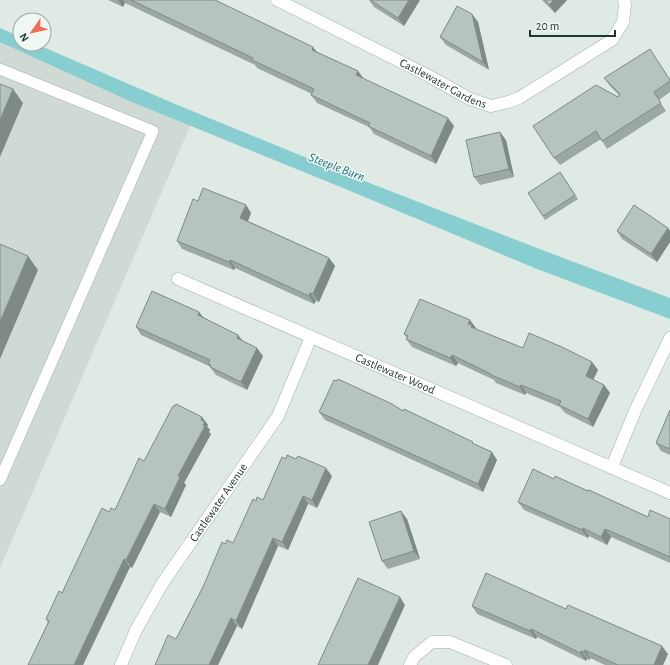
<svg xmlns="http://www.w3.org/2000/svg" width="670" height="665" font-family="'Alegreya Sans',sans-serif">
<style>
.built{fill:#cedad3}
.water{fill:#88cdcf}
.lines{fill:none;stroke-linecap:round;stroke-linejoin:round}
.lane-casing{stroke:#a2b2aa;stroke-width:12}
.street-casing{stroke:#a2b2aa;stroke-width:13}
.lane{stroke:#fff;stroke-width:11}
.street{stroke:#fff;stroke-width:12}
.wall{fill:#9ca9a3}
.shaded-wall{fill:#7f8a84}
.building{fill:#b5c5bd;stroke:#7f8a84}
.labels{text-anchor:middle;stroke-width:3;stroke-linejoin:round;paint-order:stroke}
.street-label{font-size:12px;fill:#213a30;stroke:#f0f7f2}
.water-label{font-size:13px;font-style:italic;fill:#1c7175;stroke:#f0f7f2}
</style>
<rect width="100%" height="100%" fill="#dfeae4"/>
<path class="built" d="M0,29L20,44L194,117L0,568Z"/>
<path class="water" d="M0,28L20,37V44H36L175,104L341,172L550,253L670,298V319L537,269L343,188L132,102L0,42Z"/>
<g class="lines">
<g class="lane-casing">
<path id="lane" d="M0,69L153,131L0,480"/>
</g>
<g class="street-casing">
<g id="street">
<path id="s1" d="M277,0L429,76L470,99L491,106L508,102L519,98L612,40L623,22L625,5L624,0"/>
<path id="s2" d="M178,279L670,493"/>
<path d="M612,467L635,411L670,338"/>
<path id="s3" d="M121,665L136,630L162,584L278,416L311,337"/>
<path d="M410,665L414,657L432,642H450L506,665"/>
</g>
</g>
<use href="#lane" class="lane"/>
<use href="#street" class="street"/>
</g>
<path class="wall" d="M108,0H215L317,52L358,71L363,79L454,126L436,164L374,134L369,127L317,103L311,95L312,94L257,68L255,65L125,3L123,7Z
M369,0H420L404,26L374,7Z
M542,0H567L555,13Z
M478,22L489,70L446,45L440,37Z
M604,78L670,79V92L659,100L666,111L607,149L601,139L560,165L554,158L619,95L610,86Z
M506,140L514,177L480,185L474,177Z
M560,172L578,199L545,220L528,193Z
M198,201L246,205L251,213L248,221L329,258L335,266L319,302L316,301L314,304L235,268L234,270L182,249L177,241Z
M668,228L670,231V242L657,262L622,239L617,231Z
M199,312L204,318L238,335L242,340L263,356L247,390L216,375L209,366L141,335L136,327Z
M476,328L475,329L523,348L592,362L598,370L593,380L604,385L610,393L593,427L565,413L560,407L526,393L525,395L496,383L494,380L458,363L456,366L412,347L406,339L407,338L404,334Z
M670,410V455L661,451L656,443Z
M403,411L475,445L497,460L483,492L325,420L319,412Z
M202,417L208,425L207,426L210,430L209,432L211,434L184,483L186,485L171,517L160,512L132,568L130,567L83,665H28L48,623L46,619L62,593L109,512L115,510L144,461Z
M332,476L317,508L308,504L288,550L278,546L242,629L237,626L218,665H155L176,639L225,544L233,543L256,501L263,500Z
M554,479L588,491L648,517L670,519V563L611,537L607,545L589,536L588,538L524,510L518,502Z
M407,519L420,559L388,569L382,561Z
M472,606L668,654L663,665H605L590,658V660L587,659L586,661L537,637L536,639L477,614Z"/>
<path class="shaded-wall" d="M118,0H123L125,3L123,7Z
M409,0H420L404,26L398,18Z
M554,0H567L555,13L549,5Z
M472,14L478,22L489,70L483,62Z
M313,47L319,55L312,50Z
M358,71L364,79L356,75Z
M13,89L23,103L0,157V120Z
M448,118L454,126L436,164L431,156Z
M500,132L506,140L514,177L509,169Z
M246,205L251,213L246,226L240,218Z
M668,228L670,231V242L657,262L651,254Z
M28,256L38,270L0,359V322Z
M329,258L335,266L319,302L313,294Z
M230,260L235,268L234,270L229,262Z
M310,293L316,301L314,304L309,296Z
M199,312L205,320L198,315Z
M470,320L476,328L475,330L476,335L468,324Z
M238,335L244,343L237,338Z
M257,348L263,356L247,390L241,382Z
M452,355L458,363L456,366L450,358Z
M592,362L598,370L591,384L586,376Z
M521,385L526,393L525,395L520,387Z
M604,385L610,393L593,427L588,419Z
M202,417L208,425L207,426L210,430L209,432L211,434L184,483L186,485L171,517L165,509L178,476L203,425L201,420Z
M492,452L497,460L483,492L478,484Z
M326,468L332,476L317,508L312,500Z
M303,496L308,504L288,550L282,542Z
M154,504L160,512L132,568L126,560Z
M401,511L407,519L420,559L414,551Z
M583,528L589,536L588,538L582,530Z
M605,529L611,537L607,545L601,537Z
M273,538L278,546L242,629L236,621Z
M124,559L130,567L83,665H74Z
M400,597L405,605L378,665H368Z
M231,618L237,626L218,665H209Z
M531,629L537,637L536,639L530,631Z
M662,646L668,654L663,665H654Z
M585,650L590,658V660L584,652Z
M581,651L587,659L586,661L580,653Z"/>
<path class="building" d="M131,0H215L313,47L312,50L358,71L356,75L448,118L431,156L368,126L370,123L311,95L314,89L252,60L253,58Z
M370,0H409L398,18Z
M545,0H554L549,5Z
M457,6L472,14L483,62L440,37Z
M650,49L670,80V81L654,92L661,103L602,141L596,131L554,158L533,126L596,85L618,97L620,94L604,78Z
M0,84L13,89L0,120Z
M500,132L509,169L474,177L466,140Z
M560,172L575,195L543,216L528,193Z
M203,188L246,205L240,218L329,258L313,294L310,293L309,296L230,260L229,262L177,241L193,199L198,201Z
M634,205L668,228L651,254L617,231Z
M0,244L28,256L0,322Z
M152,291L199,312L198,315L238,335L237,338L257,348L241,382L210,367L211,365L208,364L210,360L136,327Z
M420,299L470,320L468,324L472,325L471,327L523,348L529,333L562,347L592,362L586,376L604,385L588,419L559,405L561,401L521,385L520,387L491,375V374L452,355L450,358L406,339L408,336L404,334Z
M338,379L392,404L403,411L404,409L473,442L472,443L492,452L478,484L319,412L334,380L337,381Z
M176,404L202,417L201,420L205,422L203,425L205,426L178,476L180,477L165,509L154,504L126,560L124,559L74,665H28L49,621L46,619L59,591L62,593L102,508L109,512L111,508L115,510L139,458L144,461L173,406H175Z
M670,410V449L656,443Z
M287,455L296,459L298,456L326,468L312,500L303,496L282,542L273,538L236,621L231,618L209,665H155L168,635L176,639L203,587L222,542L225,544L227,540L233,543L253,499L256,501L257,497L263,500L282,457L286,459Z
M533,469L554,479L555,476L588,491L589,490L648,517L650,510L670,519V557L605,529L601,537L583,528L582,530L518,502Z
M401,511L414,551L382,561L369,522Z
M486,573L566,609L568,605L662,646L654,665H618L585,650L584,652L581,651L580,653L531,629L530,631L472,606Z
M358,578L400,597L368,665H318Z"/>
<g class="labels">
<g class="street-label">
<text dy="4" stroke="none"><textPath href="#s1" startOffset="186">Castlewater Gardens</textPath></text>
<text dy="4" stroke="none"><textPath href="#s2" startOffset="237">Castlewater Wood</textPath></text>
<text dy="4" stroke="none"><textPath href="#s3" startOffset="190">Castlewater Avenue</textPath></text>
</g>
<g class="water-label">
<text transform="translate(337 166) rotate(21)" y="5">Steeple Burn</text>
</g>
</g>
<g transform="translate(32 32) rotate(236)"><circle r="19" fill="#f0f7f2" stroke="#9daba4"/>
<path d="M0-3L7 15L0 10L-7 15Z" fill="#f06a58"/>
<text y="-6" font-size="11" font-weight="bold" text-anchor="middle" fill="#213a30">N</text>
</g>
<path d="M530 30v6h85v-6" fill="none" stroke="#213a30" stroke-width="2"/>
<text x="536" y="30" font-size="12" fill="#213a30" stroke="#f0f7f2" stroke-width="3" paint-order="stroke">20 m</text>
</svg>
